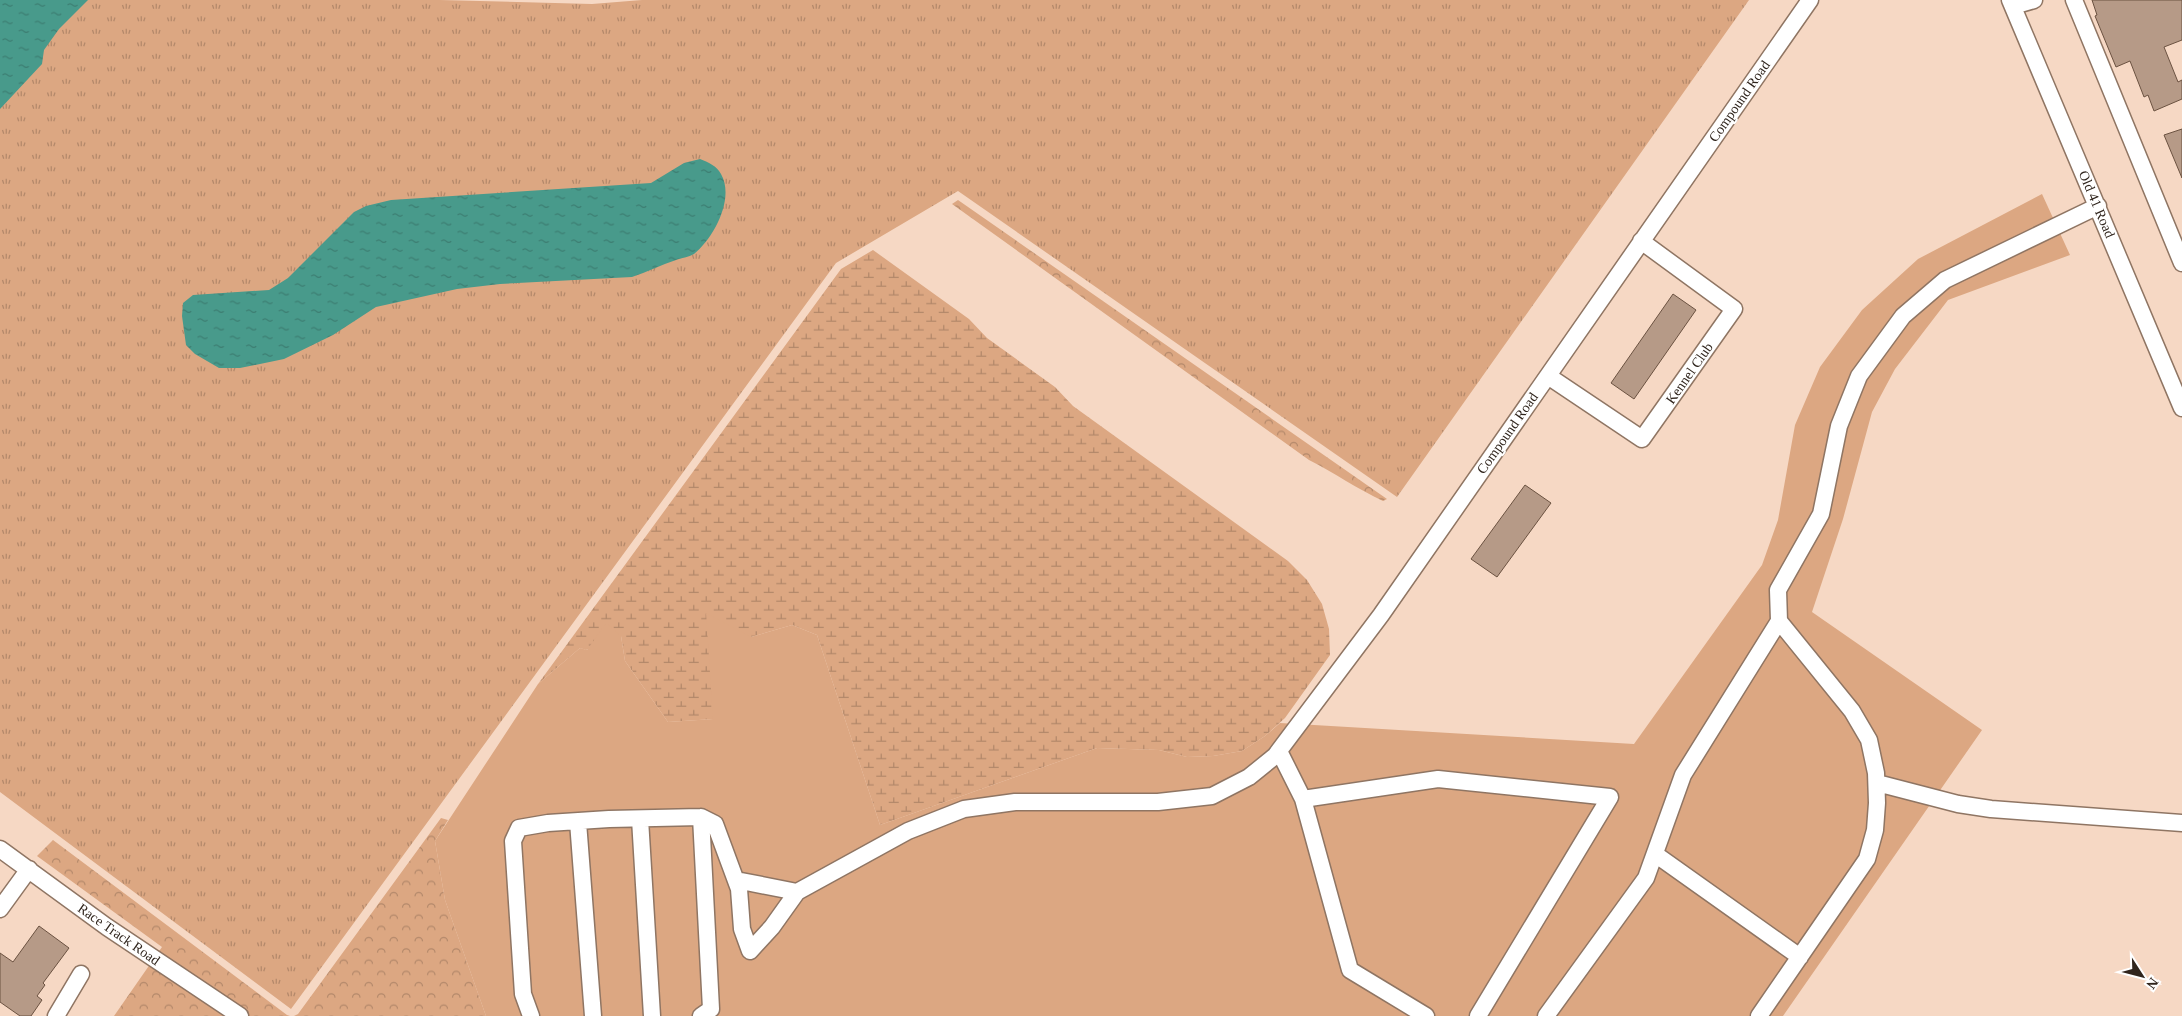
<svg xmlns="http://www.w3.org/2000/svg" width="2182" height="1016" font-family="Georgia,serif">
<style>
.grass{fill:url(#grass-tufts)}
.forest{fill:url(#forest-crowns)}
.wetland{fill:url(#wetland-marsh)}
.pitch{fill:#dca782}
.water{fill:url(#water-ripples)}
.building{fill:#b69a87;stroke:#6b5241}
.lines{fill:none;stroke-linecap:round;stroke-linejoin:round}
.minor-casing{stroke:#8f7563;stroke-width:19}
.minor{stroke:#fff;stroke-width:16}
.labels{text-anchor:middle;stroke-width:4;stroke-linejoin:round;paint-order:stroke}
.street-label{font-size:14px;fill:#30251d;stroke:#fff}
</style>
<defs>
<pattern id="grass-tufts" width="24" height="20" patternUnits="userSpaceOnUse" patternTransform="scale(1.25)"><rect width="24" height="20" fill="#dca782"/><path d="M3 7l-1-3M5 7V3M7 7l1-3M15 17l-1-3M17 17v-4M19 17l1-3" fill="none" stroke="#b3886a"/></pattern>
<pattern id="forest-crowns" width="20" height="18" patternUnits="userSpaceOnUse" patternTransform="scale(1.25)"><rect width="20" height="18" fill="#dca782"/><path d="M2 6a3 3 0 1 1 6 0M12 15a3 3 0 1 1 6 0" fill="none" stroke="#b3886a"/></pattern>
<pattern id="wetland-marsh" width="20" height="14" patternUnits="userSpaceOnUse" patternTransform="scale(1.25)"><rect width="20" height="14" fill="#dca782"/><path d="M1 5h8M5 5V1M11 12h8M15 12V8" fill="none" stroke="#b3886a"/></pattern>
<pattern id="water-ripples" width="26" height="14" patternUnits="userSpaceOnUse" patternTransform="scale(1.25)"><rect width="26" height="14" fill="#489a8b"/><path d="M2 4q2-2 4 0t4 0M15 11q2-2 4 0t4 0" fill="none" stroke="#3c7d71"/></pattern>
</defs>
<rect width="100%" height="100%" fill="#f6d8c4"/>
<path class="grass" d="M0,0H440L592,4L642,0H1749L1397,497L958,191L836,263L291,1009L0,792Z"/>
<path class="forest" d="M958,200L1387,499L1383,501C1357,489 1335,473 1309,460L952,204Z
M441,818L448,820L435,841L445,900L486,1016H294L298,1014Z
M53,840L287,1015L290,1016H114L162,947L37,856Z"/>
<path class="wetland" d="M873,250L969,319L987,338L1055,387L1073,406L1288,561L1307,580L1322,604L1329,629L1330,655L1285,718L1265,736L1242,751L1213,756L1187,757L1159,750L1097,748L880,825L817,635L792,625L751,637L714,719L668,722L625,661L621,636L586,650L580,648L538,684L841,269Z"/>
<path class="pitch" d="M2042,194L2070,255L1948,300L1895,369L1872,412L1843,519L1812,612L1982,730L1783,1016H486L445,900L435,841L538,684L580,648L587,650L606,623L621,636L625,661L668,722L713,719L706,613L751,637L792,625L817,635L880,825L1097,748L1159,750L1187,757L1213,756L1242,751L1265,736L1280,723L1634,744L1762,565L1778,520L1795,425L1820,367L1862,310L1918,259Z"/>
<path class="water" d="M0,0H88L59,29L44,50L42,64L0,109Z
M700,159C708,162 717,166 721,174C735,198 714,238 694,254C689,257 681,258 676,260C661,265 647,272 632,277L500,284L457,289L376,307L333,335L284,359L240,368H219L195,354L186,345L182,316L183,303L193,295L269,290L288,278L354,212L366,206L391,200L651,183L684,163Z"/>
<path class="building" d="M2092,0H2182V40L2164,47L2178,82L2182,80V99L2154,111L2148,95L2144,97L2130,61L2116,67L2095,16L2097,15Z
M2182,129V178L2164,135Z
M1673,294L1696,310L1634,399L1611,383Z
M1525,485L1551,503L1497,577L1471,559Z
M39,926L69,948L43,983L45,985L37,996L42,1000L31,1016H20L0,1002V953L13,962Z"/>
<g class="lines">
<g class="minor-casing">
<path id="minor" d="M2010,0L2182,408
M2074,0L2182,263
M2013,6L2034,0
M1548,376L1642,439L1734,309L1641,241
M1279,751L1303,799L1350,970L1426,1016
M1877,783L1958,804L1991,809L2182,823
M1303,799L1438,779L1610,797L1478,1016
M701,817L711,1009L701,1016
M640,819L652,1016
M578,822L593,1016
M0,849L107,927L240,1016
M1655,854L1800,957
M736,880L797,892
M0,909L29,869
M56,1016L81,974
M531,1016L523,994L513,841L519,828L548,823L609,819L701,817L715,824L739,889L742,929L750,951L772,927L797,892L908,831L964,809L1015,802H1158L1212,796L1249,777L1275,756L1381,615L1810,0
M1546,1016L1646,878L1683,775L1779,621
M1759,1016L1867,859L1875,830L1877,803L1876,773L1869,740L1852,711L1779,621L1778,590L1821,514L1839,426L1859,376L1903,316L1945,280L2098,206"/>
</g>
<use href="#minor" class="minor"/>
</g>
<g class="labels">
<g class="street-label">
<text transform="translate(1739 101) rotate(-55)" y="5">Compound Road</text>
<text transform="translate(2097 204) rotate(67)" y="5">Old 41 Road</text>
<text transform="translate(1689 373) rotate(-55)" y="5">Kennel Club</text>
<text transform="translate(1507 433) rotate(-55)" y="5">Compound Road</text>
<text transform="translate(119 934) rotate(35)" y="5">Race Track Road</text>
</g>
</g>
<g transform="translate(2142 976) rotate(126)" stroke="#ffffff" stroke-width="4" paint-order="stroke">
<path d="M0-4L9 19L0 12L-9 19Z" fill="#30251d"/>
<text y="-8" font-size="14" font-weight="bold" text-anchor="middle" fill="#30251d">N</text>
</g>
</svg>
